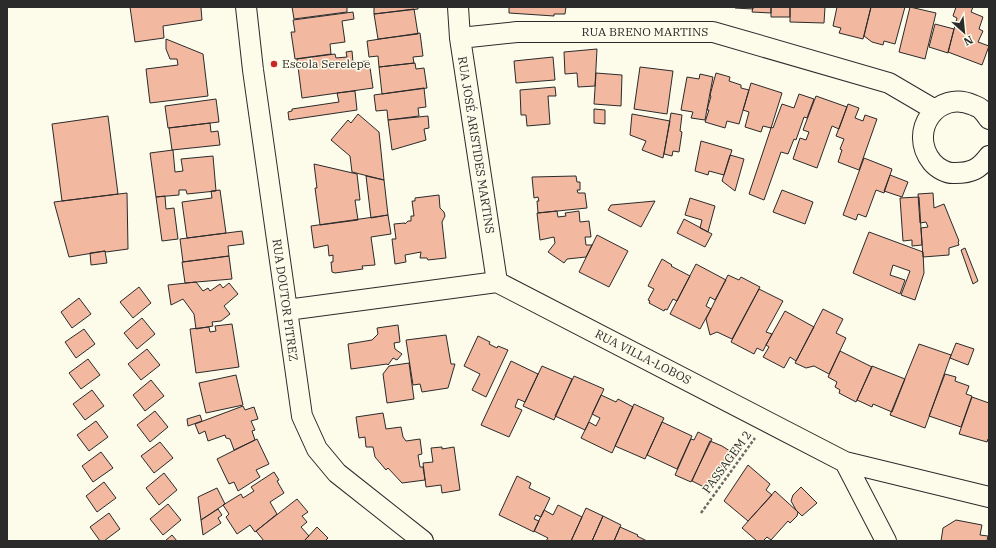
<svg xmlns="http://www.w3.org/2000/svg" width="996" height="548" font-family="'IBM Plex Serif',serif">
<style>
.building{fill:#f2b8a0;stroke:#2b2b2b}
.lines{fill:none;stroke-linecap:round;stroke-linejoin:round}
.minor-casing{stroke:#2b2b2b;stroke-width:22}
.path{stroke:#6a6964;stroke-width:2.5;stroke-dasharray:3 2;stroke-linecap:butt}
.minor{stroke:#fdfbea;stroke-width:20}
.poi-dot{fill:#c62828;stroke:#fdfbea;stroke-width:1.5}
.labels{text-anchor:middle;stroke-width:3;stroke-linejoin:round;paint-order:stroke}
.street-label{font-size:12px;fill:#2b2b2b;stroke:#fdfbea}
.poi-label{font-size:12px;fill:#2b2b2b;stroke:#fdfbea;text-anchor:start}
</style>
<rect width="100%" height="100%" fill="#fdfbea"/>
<path class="building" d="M130,7H202L201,8L202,20L163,26L164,38L135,42Z
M292,7H347V12L294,19Z
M374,7H418V9L374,14Z
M509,7H566L565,14H554V16L509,13Z
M735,7H753V9L735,8Z
M753,7H771V13L752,12Z
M771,7H790V17H771Z
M790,7H825L824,23L790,22Z
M837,7H871L863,39L839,33L841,28L833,26Z
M871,7H905L895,44L884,41L883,45L872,42L864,36Z
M910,7L936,13L925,59L899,52Z
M956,7H973L971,12L983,17L979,29L983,31L978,42L989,46L982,65L948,52L957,18L953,16Z
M414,9L418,34L378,39L374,14Z
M353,12L354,19L342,21L345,42L330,44L331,54L295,59L291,32H295L293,20Z
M935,24L954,29L948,53L929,47Z
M420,33L423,56L413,57L414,63L379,67L378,56L369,57L367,41Z
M166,39L203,54L208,96L150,103L146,69L178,65L177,59H170L166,49Z
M597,49L595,86L578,87L577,73L565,74L564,52Z
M352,51L353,62L369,61L373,88L302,98L297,59L335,54L336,58L347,57L346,52Z
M553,57L555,80L516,83L514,61Z
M415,63L416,69L424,68L427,88L382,94L379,67Z
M640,67L673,71L667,114L634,109Z
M596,73L622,75L621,106L594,104Z
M716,73L730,77L729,81L741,85V88L749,90L739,124L727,121L725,128L705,122L709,110H707L711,96L710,95Z
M700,74L713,77L705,120L691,118L693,112L681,110L687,77L699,79Z
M751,83L782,93L771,128L763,126L761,132L745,127L749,112L743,110Z
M555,87L556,96H548L550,124L527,126L526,115H521L520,90Z
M424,88L426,107L418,108L419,116L388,120L387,110L376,111L374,95Z
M355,91L357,110L289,120L288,112L292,111V109L339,102L337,93Z
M799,94L814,99L807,118L804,117L796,140L794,139L788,154L781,152L764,200L749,194L771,128V127L773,128L782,104L794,108Z
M816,96L847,107L839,129L832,126L817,168L793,159L800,138L806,140L809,132L803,130Z
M216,99L219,122L168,128L165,106Z
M848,104L859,108L855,118L863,121L865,115L877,119L859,170L838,162L842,150L840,149L844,139L836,136Z
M594,109L605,110V124L594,123Z
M671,113L682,115L680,131L682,132L679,152L673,151L672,156L664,154Z
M358,114L379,132L384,180L352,172L350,156L331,140L348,120L351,123Z
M632,114L670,121L663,158L642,150L646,141L630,135Z
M108,116L118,194L62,201L52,124Z
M428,116L429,128L424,129L426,140L392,150L388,120Z
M210,123L211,132L218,131L220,145L172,150L169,128Z
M701,141L732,150L724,175L709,171L708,175L695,171Z
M173,150L175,172L183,171L181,159L213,156L216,191L187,194L186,190H179V195L156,197L150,153Z
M730,155L744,159L735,191L722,181Z
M864,158L892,169L884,193L876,190L866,217L858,214L856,220L843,215Z
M314,164L357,174L360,200H355L358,220L320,225L315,188H317Z
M890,175L908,182L902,197L884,191Z
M366,176L384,180L388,215L371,218Z
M576,176L577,182H580V190H577L578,193H585L587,208L538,213L537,201H539L538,197L534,198L532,177Z
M220,190L226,233L187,238L182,202L212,198L211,191Z
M782,190L813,202L805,224L773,212Z
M127,193L128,249L106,252L105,251L69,257L54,202Z
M933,193L934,208L944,204L959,241L958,242L959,245L949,248V255L923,257L921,228L928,227L926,222L920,223L918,194Z
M439,195L440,208L444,212L445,216L442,222L446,258L428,260L427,258H420L421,252L405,255L406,262L395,264L392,239H396L394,224L405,223V224L408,221H411V216H414L412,201H415V198Z
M165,196L166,209L174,208L178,239L162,241L156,197Z
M919,197L922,245L912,246V240L903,241L900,198Z
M690,198L715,206L708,232L700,228L702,220L685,215Z
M655,201L641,227L608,210L611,205Z
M557,211L558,217L566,216L565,213L579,211L580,222L589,221L591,237H585L586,245H592L586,257L567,259L564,263L548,252L555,243L554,237L540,240L537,213Z
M388,215L391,234L371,237L375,265L362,266L363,269L335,273L332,272L331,262H333V255L329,256L328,245L314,248L311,226Z
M684,219L712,234L705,247L677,233Z
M242,231L244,244L228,246L229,256L183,262L180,239Z
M869,232L923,252L924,273L915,300L901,295L910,271L893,265L890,275L905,280L900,294L853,273Z
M597,235L628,251L609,287L579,272Z
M965,248L978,281L973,284L961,250Z
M105,251L107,263L91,265L90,253Z
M229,256L232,279L185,283L182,262Z
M662,259L672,265L671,266L690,276L677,301L673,299L667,310L665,309L664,311L649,303L650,301L648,300L654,289L648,286Z
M696,264L726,280L715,300L710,297L706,306L711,309L700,329L670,314Z
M728,275L739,280L741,277L760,287L732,339L717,332L710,335L706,319Z
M196,282L203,291L208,288L210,291L220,284L223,288L229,283L238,294L224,306L230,314L221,321L212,322L213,326L196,329L194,314L183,299L171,305L168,285Z
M139,287L151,303L133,318L120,302Z
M759,289L783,301L766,332L772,334L766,345L763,351L757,348L754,354L731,342Z
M79,298L91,314L72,328L61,312Z
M823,309L843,319L836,333L846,338L829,374L814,366L806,368L795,363Z
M785,311L814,327L796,361L790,357L784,368L763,357L769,347L766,345Z
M142,318L155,334L137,349L124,333Z
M232,324L239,367L196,373L190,329L209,327L210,332L216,331L215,326Z
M398,325L400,342L394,343L395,349L402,354L397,360L393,358L388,365L387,364L351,369L348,344L372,340L378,334L377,328Z
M84,329L95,344L76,358L65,342Z
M446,335L451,364H455L448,388L422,392L420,384L413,385L406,340Z
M478,336L490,342L489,344L497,348L498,346L508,350L486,397L472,390L480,374L464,366Z
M956,343L974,349L968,365L950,358Z
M919,344L951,355L925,428L890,415Z
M147,349L160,365L141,380L128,364Z
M840,351L872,367L856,402L839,393L840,390L835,387L837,382L828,377Z
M88,359L100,375L81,389L69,373Z
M511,361L538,374L525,402L518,399L515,407L522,410L509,437L481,425Z
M409,363L414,399L387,403L383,374L389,366Z
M542,366L572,379L554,420L523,406Z
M872,366L905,379L892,412L873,404L872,407L857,400Z
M945,374L956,377L955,381L969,386L966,394L972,396L961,427L929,416Z
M236,375L243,405L206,413L199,383Z
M574,376L604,389L585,430L555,416Z
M151,380L164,396L145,411L133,395Z
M92,390L104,406L85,420L73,404Z
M601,395L616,402L618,399L633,407L612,453L581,438L589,422L596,426L600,418L592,414Z
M972,397L989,403V440L988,439L987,442L959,434Z
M634,404L664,418L645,459L615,446Z
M243,406L245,410L254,407L258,419L251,421L255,430L252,431L255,440L234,450L230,439L226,438L225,435L208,441L205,431L199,434L195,424Z
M155,411L168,427L150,442L137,425Z
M383,413L386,429L401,427L403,437L406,441L420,439L422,454L418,455L420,467H423L425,480L402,483L388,468L386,470L375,457L373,447H366L365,437L359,438L356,417Z
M200,415L202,421L188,426L187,419Z
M96,421L108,437L89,451L77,435Z
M662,422L692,436L677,469L647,455Z
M698,432L712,439L691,482L675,475L691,439L694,440Z
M257,439L269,464L256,470L260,477L238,491L234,482L229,484L217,459Z
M710,441L722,446L733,453L724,466L722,465L716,478L708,489L692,481Z
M160,442L173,458L154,473L141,456Z
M442,447V449L454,447L460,490L442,493L441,485L426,487L423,463L433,462L431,448Z
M101,452L113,468L93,482L82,466Z
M748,465L770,484L766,490L772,495L748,521L724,501Z
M274,472L279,480L277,481L284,493L270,502L277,514L255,532L250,525L237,534L226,517L229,514L223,505L241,494L243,498L254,491L251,487Z
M164,473L177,490L159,505L146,488Z
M517,476L531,483L529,488L550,498L541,517L536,515L534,519L539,521L534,532L499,515Z
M104,482L116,498L97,512L86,496Z
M801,487L817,503L802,516L796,510L791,501L793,495Z
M217,488L225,504L201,520L198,497Z
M775,491L798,512L797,516L790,523L788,521L771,540L767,537L763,541H757L742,528Z
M297,499L308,512L302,516L307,522L301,527L309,536L304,541H264L256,531Z
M168,504L181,520L163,535L150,519Z
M558,505L582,517L571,541H546L548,538L534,531L544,510L553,515Z
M586,508L603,516L592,541H571Z
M218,509L222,515L218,518L221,523L203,535L201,520Z
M109,513L120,529L104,541H100L90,527Z
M603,516L621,525L620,527L614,541H592Z
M956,520L982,525L980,535L988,536L987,541H941L943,528Z
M317,527L328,538L325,541H304Z
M620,527L638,535L637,536L647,541H614Z
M172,535L177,541H165Z"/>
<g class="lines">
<g class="minor-casing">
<path id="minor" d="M246,7L253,70L302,416L317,449L337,473L423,541
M458,7L460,38L497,282
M460,38L517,32H713L889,83L935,110
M989,119C987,116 984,112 981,109C979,107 975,106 973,105C938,89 907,131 932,162C937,168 947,174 955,173C972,173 979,169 989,156
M287,310L497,282L845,462L989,497
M845,462L886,541"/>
</g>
<path class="path" d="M701,513L755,438"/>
<use href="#minor" class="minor"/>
</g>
<circle class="poi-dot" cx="274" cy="64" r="4"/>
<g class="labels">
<g class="street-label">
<text x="645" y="36">RUA BRENO MARTINS</text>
<text transform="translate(476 145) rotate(81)" y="4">RUA JOSÉ ARISTIDES MARTINS</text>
<text transform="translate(285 300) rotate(82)" y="4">RUA DOUTOR PITREZ</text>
<text transform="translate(643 357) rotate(27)" y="4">RUA VILLA-LOBOS</text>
<text transform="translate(727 462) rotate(-54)" y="4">PASSAGEM 2</text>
</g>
<g class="poi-label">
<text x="282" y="68">Escola Serelepe</text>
</g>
</g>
<rect width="996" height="548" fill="none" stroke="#2b2b2b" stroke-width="16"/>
<g transform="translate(964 32) rotate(153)" stroke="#fdfbea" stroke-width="3" paint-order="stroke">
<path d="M0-3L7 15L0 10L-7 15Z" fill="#2b2b2b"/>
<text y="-6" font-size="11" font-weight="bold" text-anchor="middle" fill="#2b2b2b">N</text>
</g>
</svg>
